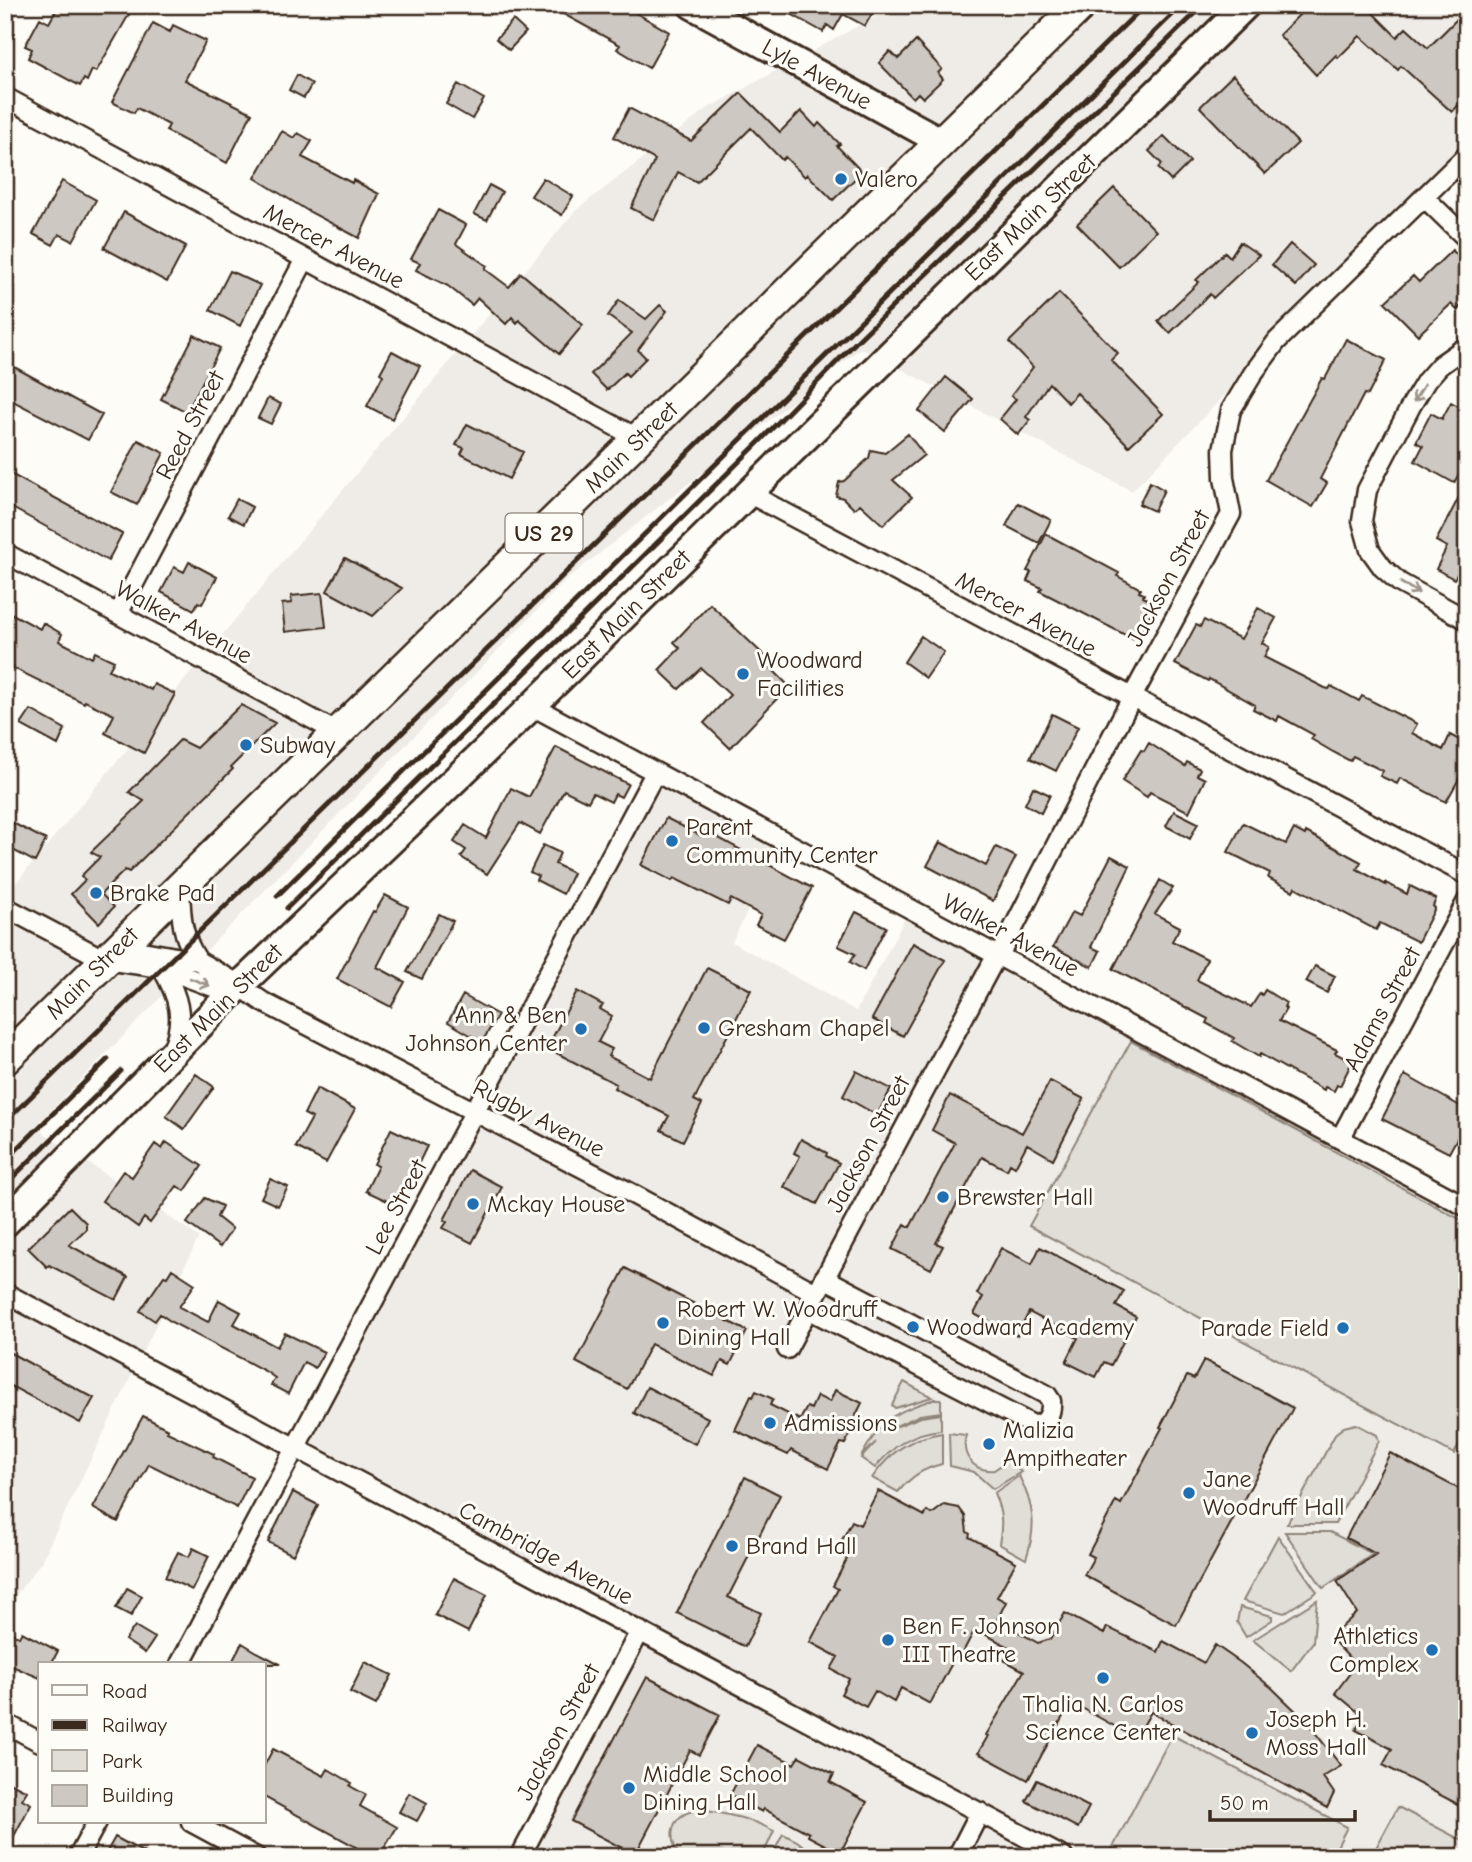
<svg xmlns="http://www.w3.org/2000/svg" width="1472" height="1862" font-family="'Comic Neue',sans-serif">
<style>
.built{fill:#efece7}
.green{fill:#e1ded7;stroke:#8e847a;stroke-width:2}
.building{fill:#cdc8c2;stroke:#3b2a1e;stroke-width:2}
.lines{fill:none;stroke-linecap:round;stroke-linejoin:round}
.street-casing{stroke:#3b2a1e;stroke-width:23}
.secondary-casing{stroke:#3b2a1e;stroke-width:32}
.primary-casing{stroke:#3b2a1e;stroke-width:35}
.street{stroke:#fdfcf7;stroke-width:18}
.secondary{stroke:#fdfcf7;stroke-width:26}
.primary{stroke:#fdfcf7;stroke-width:30}
.rail{stroke:#3b2a1e;stroke-width:5}
.oneway{stroke:#9c938a}
.poi-dot{fill:#1f6fb2;stroke:#fdfcf7;stroke-width:2.5}
.labels{text-anchor:middle;stroke-width:6;stroke-linejoin:round;paint-order:stroke}
.shield{fill:#fdfcf7;stroke:#75695f;stroke-width:2}
.shield-label{font-size:23px;font-weight:bold;fill:#3b2a1e}
.street-label{font-size:24px;fill:#3b2a1e;stroke:#fdfcf7}
.poi-label{font-size:24px;fill:#3b2a1e;stroke:#fdfcf7;text-anchor:start}
</style>
<rect width="100%" height="100%" fill="#fdfcf7"/>
<filter id="ink" filterUnits="userSpaceOnUse"><feTurbulence type="fractalNoise" baseFrequency=".0143" numOctaves="2"/><feDisplacementMap in="SourceGraphic" scale="14" xChannelSelector="R" yChannelSelector="G"/><feConvolveMatrix kernelMatrix="1 2 1 2 8 2 1 2 1" color-interpolation-filters="sRGB"/></filter>
<g filter="url(#ink)">
<path class="built" d="M896,5H1467V145L1132,491L861,348L567,579L35,1127L199,1237L41,1562L5,1610V896L575,211L707,109Z
M655,773L783,841L732,942L856,1011L910,909L1467,1207V1857H520L640,1631L296,1448Z"/>
<path class="green" d="M1131,1041L1467,1223V1430L1454,1454L1029,1226Z
M904,1382L932,1397L895,1408L892,1405Z
M935,1399H941V1412L920,1415L896,1426L892,1421L895,1427L921,1417L941,1414V1430C911,1433 894,1445 875,1468L861,1458L876,1442L861,1457C882,1418 894,1412 935,1399Z
M1356,1424L1377,1435L1379,1441L1335,1524H1287L1336,1433L1344,1427Z
M942,1433V1464C922,1469 912,1476 898,1492L872,1478C890,1452 909,1438 942,1433Z
M949,1433L966,1435C961,1454 972,1472 994,1470L1010,1459L1021,1472L993,1489L974,1472L950,1466Z
M1019,1476C1034,1505 1037,1527 1026,1559L999,1544C1003,1524 1002,1512 994,1493Z
M1285,1532H1330L1373,1554L1323,1588Z
M1278,1536L1317,1592L1284,1613L1243,1601Z
M1317,1600L1313,1642L1291,1671L1253,1640Z
M1240,1607L1272,1616V1620L1246,1637L1237,1622Z
M1172,1735L1347,1827L1332,1857H1117L1110,1853Z
M1398,1807L1467,1843V1857H1371Z
M698,1810C725,1813 751,1818 774,1831L762,1857H680C666,1835 671,1814 698,1810Z
M783,1834L797,1841L818,1857H771Z"/>
<path class="building" d="M59,5H120L131,11L96,72L92,70L87,81L84,79L80,86L28,58L32,49L25,46L40,18L49,23Z
M547,5H622L669,32L649,68L617,49L620,45Z
M775,5H865L874,10L865,26L843,14L834,30L827,25L823,32Z
M1309,5H1365L1397,37L1406,28L1428,48L1467,9V96L1452,112L1401,66L1398,70L1360,36L1338,58L1336,55L1316,75L1279,35Z
M513,20L526,32L509,50L496,39Z
M153,23L170,32L173,25L206,41L185,80L252,113L227,163L166,131L169,125L137,108L134,113L112,102Z
M916,41L942,69L938,73L943,79L923,98L918,93L913,98L879,63L890,51L898,59Z
M297,75L312,84L304,98L289,90Z
M1233,75L1298,143L1265,174L1200,107Z
M458,84L484,99L472,119L446,104Z
M741,93L780,132L801,111L816,127L819,123L840,144L837,146L862,172L833,200L807,174L805,177L785,157L782,160L751,128L697,182L678,172L654,220L631,208L655,160L614,137L629,108L691,141Z
M282,131L294,138L298,133L312,141L302,157L352,183L353,180L379,194L359,238L308,211L255,178Z
M1164,136L1190,162L1171,181L1158,168L1162,164L1149,151Z
M543,178L573,196L562,215L531,196Z
M62,181L96,200L73,241L59,234L53,245L33,234Z
M489,185L502,192L487,220L474,214Z
M1114,188L1156,231L1119,267L1077,224Z
M438,210L466,225L456,244L487,266L485,269L509,287L521,273L583,325L559,354L519,320L517,323L512,317L506,324L478,298L472,305L448,286L416,270L420,263L411,259Z
M124,212L186,246L167,282L104,248Z
M1240,242L1259,255L1213,298L1210,294L1170,333L1158,321L1199,282L1196,280L1225,252L1230,257Z
M1290,244L1314,265L1296,286L1272,265Z
M1452,250L1467,265V300L1457,310L1451,304L1418,335L1385,302L1413,276L1419,282Z
M230,271L260,285L240,326L210,310Z
M1059,293L1118,353L1111,360L1163,414L1129,446L1077,393L1068,403L1049,383L1026,417L1030,420L1018,435L1000,419L1016,399L1011,396L1033,367L1009,342Z
M619,300L646,319L660,305L667,311L638,350L646,358L628,376L625,373L607,390L591,374L632,333L608,316Z
M194,335L220,348L187,412L161,399Z
M1346,339L1386,360L1368,395L1364,394L1320,479L1327,483L1313,507L1266,480L1322,378L1325,379Z
M392,351L420,366L392,419L367,406L383,375L380,373Z
M5,362L102,415L88,440L5,397Z
M946,377L973,399L945,432L919,411Z
M268,398L281,404L271,424L258,418Z
M1451,402L1467,411V459L1454,483L1415,461L1423,446L1416,442L1431,413L1442,419Z
M467,424L523,452L509,479L461,454L464,448L456,445Z
M908,434L924,455L893,480L912,497L883,525L860,504L854,509L843,498L836,496L839,482L844,481L869,458L871,450L885,453Z
M138,440L164,453L137,505L111,492Z
M5,471L122,534L108,561L5,504Z
M1150,482L1164,490L1154,511L1139,504Z
M1467,482V578L1458,573L1454,579L1436,569L1447,547L1436,541Z
M237,499L252,507L244,524L228,516Z
M1018,503L1051,520L1039,543L1006,526Z
M1046,534L1119,573L1117,576L1141,589L1139,592L1144,594L1143,597L1156,604L1139,636L1136,634L1133,639L1040,591L1042,588L1027,581L1031,572L1027,571Z
M345,558L402,588L373,616L327,591Z
M189,562L217,577L202,604L198,602L194,610L161,592L174,567L184,572Z
M322,593L326,627L285,632L282,604L292,603L291,596Z
M710,604L768,659L765,662L789,686L730,748L704,723L730,695L701,668L679,689L659,670L680,648L674,642Z
M1258,608L1276,618L1262,643L1269,647L1264,657L1325,688L1329,689L1331,686L1359,701L1362,696L1417,724L1412,733L1443,750L1450,735L1467,744V780L1460,777L1446,802L1400,778L1397,784L1380,776L1383,771L1353,756L1350,761L1333,752L1311,739L1314,735L1279,716L1277,721L1253,709L1255,705L1209,679L1208,681L1175,664L1196,625L1200,627L1204,620L1241,639Z
M5,610L40,629L43,623L62,634L59,641L92,658L95,652L114,661L109,670L151,690L154,684L175,694L144,753L105,733L114,715L85,701L84,703L5,664Z
M921,636L944,652L926,678L904,662Z
M241,705L275,723L231,767L233,769L129,872L125,870L101,894L114,907L99,923L71,894L85,880L81,876L100,857L91,852L144,801L129,792L180,740L196,748Z
M31,710L65,729L58,745L21,725Z
M1052,714L1078,727L1056,771L1030,758Z
M1149,743L1185,766L1187,762L1200,769L1197,775L1205,779L1189,812L1150,792L1147,797L1122,781L1141,750L1144,751Z
M556,747L628,784L621,797L615,794L611,802L593,793L588,802L564,790L540,834L520,823L487,874L461,857L466,850L454,842L465,825L486,838L511,788L529,797Z
M1033,787L1050,795L1041,813L1025,804Z
M1174,811L1198,823L1190,839L1166,826Z
M666,818L701,836L704,830L812,888L784,939L756,925L761,915L731,899L728,905L674,878L672,881L641,865Z
M5,819L46,840L35,862L5,846Z
M1243,823L1286,844L1294,829L1305,835L1306,832L1361,862L1357,869L1386,885V883L1407,894L1410,886L1436,899L1433,906L1435,908L1418,942L1380,923L1376,930L1295,887L1293,891L1268,878L1270,873L1228,852Z
M940,842L986,866L996,847L1016,857L993,901L927,866Z
M543,845L560,853L555,864L573,873L563,894L536,880L538,876L530,872Z
M1111,856L1130,866L1091,947L1100,951L1092,967L1053,947L1072,912L1080,916Z
M1160,880L1173,888L1155,914L1180,927L1172,941L1207,959L1197,980L1251,1007L1260,993L1262,995L1265,990L1286,1003L1284,1007L1286,1009L1279,1021L1337,1050L1335,1053L1352,1062L1340,1086L1337,1085L1334,1091L1325,1087L1324,1090L1260,1054L1259,1057L1232,1041L1234,1038L1206,1023L1208,1019L1113,969Z
M385,895L408,907L377,967L405,982L391,1007L337,979L373,911L375,912Z
M856,912L886,927L864,970L850,962L855,954L838,946Z
M439,914L453,921L422,979L407,972Z
M913,943L945,960L903,1036L872,1019Z
M1315,966L1335,976L1327,993L1306,982Z
M707,968L751,990L694,1100L702,1104L683,1141L661,1130L669,1116L614,1088L616,1084L547,1048L577,991L603,1005L600,1009L612,1016L598,1042L612,1049L608,1056L650,1078Z
M463,995L498,1015L482,1042L448,1022Z
M856,1071L891,1089L877,1115L843,1096Z
M196,1074L214,1087L184,1129L166,1116Z
M1405,1075L1467,1110V1120L1449,1153L1382,1119Z
M1050,1081L1084,1099L1053,1159L1027,1144L1015,1167L1010,1164L1007,1170L982,1157L936,1243L943,1246L931,1269L892,1249L905,1224L910,1227L955,1143L932,1130L950,1095L1022,1133Z
M317,1088L355,1109L326,1163L296,1147L312,1118L304,1114Z
M391,1129L427,1146L398,1206L366,1191L378,1166L374,1164Z
M801,1139L827,1153L826,1156L839,1163L817,1204L784,1187L800,1156L794,1153Z
M166,1142L202,1166L185,1191L177,1186L150,1223L144,1218L138,1227L102,1201L123,1171L132,1177L155,1144L162,1149Z
M470,1170L502,1187L472,1243L443,1228L447,1222L444,1220Z
M270,1179L288,1187L278,1206L261,1198Z
M205,1198L222,1206L217,1217L232,1229L220,1247L187,1223Z
M70,1207L86,1223V1229L69,1245L128,1277L116,1300L49,1265L47,1267L28,1248Z
M1040,1247L1124,1291L1116,1306L1136,1317L1111,1365L1104,1362L1096,1377L1066,1362L1078,1338L1029,1312L1017,1336L974,1314L983,1297L977,1294L1001,1248L1032,1264Z
M625,1268L747,1331L730,1365L722,1361L714,1376L651,1344L627,1389L576,1362Z
M172,1269L195,1284L179,1307L208,1322L219,1300L241,1312L234,1324L277,1347L285,1333L324,1352L315,1368L304,1362L288,1394L271,1385L275,1378L265,1371L173,1323L160,1314L155,1321L140,1311L164,1276L167,1277Z
M5,1350L94,1398L80,1423L5,1383Z
M1204,1360L1293,1408L1176,1625L1084,1575L1094,1557L1088,1554L1116,1501L1121,1504L1162,1428L1160,1427L1187,1376L1194,1379Z
M647,1387L708,1418L695,1444L634,1413Z
M835,1390L862,1403L849,1429L852,1430L845,1444L841,1443L828,1469L791,1450L788,1455L735,1430L751,1396L753,1397L756,1391L773,1399L770,1405L800,1420L807,1407L811,1409L817,1396L830,1402Z
M143,1416L168,1429L167,1432L214,1454L213,1457L252,1477L237,1508L149,1464L118,1522L93,1508Z
M1390,1453L1467,1493V1809L1383,1765L1392,1749L1356,1730L1363,1716L1335,1693L1356,1665L1330,1637L1357,1613L1337,1581L1376,1554L1346,1538Z
M745,1477L780,1495L728,1597L761,1613L745,1647L677,1613Z
M878,1491L925,1516L927,1511L932,1514L944,1505L959,1508L965,1516L967,1532L970,1534L969,1537L1016,1562L997,1597L1006,1602L997,1620L1038,1643L1050,1639L1065,1613L1104,1634L1107,1627L1158,1652L1163,1641L1204,1663L1215,1645L1241,1663L1272,1688L1307,1722L1341,1766L1323,1777L1334,1793L1327,1808L1151,1712L1136,1738L1071,1702L1028,1780L978,1753L988,1736L986,1735L1024,1671L1004,1660L1011,1648L975,1629L962,1654L958,1652L930,1704L901,1688L894,1702L875,1691L866,1707L841,1694L849,1679L831,1669L838,1657L810,1642L838,1589L833,1586L847,1559L835,1553L852,1521L860,1525Z
M293,1492L318,1505L293,1555L268,1542Z
M193,1548L209,1556L192,1590L165,1577L178,1552L189,1557Z
M454,1578L487,1595L468,1632L435,1615Z
M127,1588L142,1596L131,1616L116,1608Z
M135,1626L155,1638L145,1653L125,1640Z
M5,1629L19,1637L22,1632L58,1651L51,1664H40V1678L5,1663Z
M242,1643L257,1652L280,1664H231Z
M365,1662L392,1675L376,1705L350,1692Z
M647,1677L720,1715L699,1755L690,1750L635,1855L571,1821Z
M757,1745L794,1764L799,1756L834,1774L830,1782L867,1802L840,1853L808,1836L809,1833L764,1809L762,1812L730,1795Z
M273,1749L324,1776L328,1769L352,1783L350,1786L366,1795L360,1806L397,1827L379,1857H352L358,1848L264,1797V1766Z
M1037,1780L1089,1807L1078,1828L1026,1801Z
M11,1783L27,1791L22,1799L31,1804L5,1853V1790Z
M409,1793L427,1803L417,1821L399,1812Z
M115,1837L152,1857H104Z"/>
<g class="lines">
<g class="street-casing">
<path id="street" d="M5,97L639,439
M1425,198L1467,239
M1467,346L1440,365L1426,381L1412,404L1367,490L1362,521L1370,550L1383,568L1400,583L1467,620
M748,493L1467,875
M5,553L340,734
M118,614L305,259
M532,706L1467,1207
M180,887C181,916 181,936 198,961
M5,907L105,960L162,968L216,988L239,986
M999,956L1131,699L1231,514L1224,478L1223,450L1231,410L1254,372L1277,341L1467,155
M115,957L132,952H148L198,961L228,978L263,1002L629,1192L816,1293
M162,968C178,996 186,1019 172,1049
M1340,1139L1467,901
M5,1293L1063,1857
M808,1309L1033,1425C1047,1425 1052,1413 1051,1401L1047,1395L824,1278
M787,1349L993,962
M180,1664L655,773
M5,1723L40,1742
M191,1822L256,1857
M78,1857L97,1822
M520,1857L640,1631
M957,1857L980,1812"/>
</g>
<g class="secondary-casing">
<path id="secondary" d="M692,5L942,142
M5,1223L239,986L532,706L1246,5"/>
</g>
<g class="primary-casing">
<path id="primary" d="M5,1059L1081,5"/>
</g>
<use href="#street" class="street"/>
<use href="#secondary" class="secondary"/>
<use href="#primary" class="primary"/>
<path class="rail" d="M277,896L1182,5
M287,908L758,443L856,342L1204,5
M5,1122L1145,5
M5,1161L108,1059
M5,1185L121,1071"/>
</g>
<defs><path id="oneway-shaft" d="M-6 0H5M1.5-3L5.5 0L1.5 3" fill="none" stroke-width="1.6" stroke-linecap="round" stroke-linejoin="round" transform="scale(1.75)"/></defs>
<g class="oneway">
<use href="#oneway-shaft" transform="translate(1419 393) rotate(122)"/>
<use href="#oneway-shaft" transform="translate(1410 588) rotate(30)"/>
<use href="#oneway-shaft" transform="translate(200 982) rotate(21)"/>
</g>
</g>
<g class="poi-dot">
<circle cx="841" cy="179" r="7"/>
<circle cx="743" cy="674" r="7"/>
<circle cx="246" cy="745" r="7"/>
<circle cx="672" cy="841" r="7"/>
<circle cx="96" cy="893" r="7"/>
<circle cx="704" cy="1028" r="7"/>
<circle cx="581" cy="1029" r="7"/>
<circle cx="943" cy="1197" r="7"/>
<circle cx="473" cy="1204" r="7"/>
<circle cx="663" cy="1323" r="7"/>
<circle cx="913" cy="1327" r="7"/>
<circle cx="1343" cy="1328" r="7"/>
<circle cx="770" cy="1423" r="7"/>
<circle cx="989" cy="1444" r="7"/>
<circle cx="1189" cy="1493" r="7"/>
<circle cx="732" cy="1546" r="7"/>
<circle cx="888" cy="1640" r="7"/>
<circle cx="1432" cy="1650" r="7"/>
<circle cx="1103" cy="1678" r="7"/>
<circle cx="1252" cy="1733" r="7"/>
<circle cx="629" cy="1788" r="7"/>
</g>
<g class="labels">
<rect class="shield" x="505.5" y="513.5" width="77" height="39" rx="5"/>
<g class="shield-label">
<text x="544" y="541">US 29</text>
</g>
<g class="street-label">
<text transform="translate(817 74) rotate(29)" y="8">Lyle Avenue</text>
<text transform="translate(1030 217) rotate(-44)" y="8">East Main Street</text>
<text transform="translate(334 246) rotate(28)" y="8">Mercer Avenue</text>
<text transform="translate(190 425) rotate(-62)" y="8">Reed Street</text>
<text transform="translate(631 447) rotate(-44)" y="8">Main Street</text>
<text transform="translate(1168 578) rotate(-62)" y="8">Jackson Street</text>
<text transform="translate(626 614) rotate(-45)" y="8">East Main Street</text>
<text transform="translate(1026 614) rotate(28)" y="8">Mercer Avenue</text>
<text transform="translate(184 622) rotate(28)" y="8">Walker Avenue</text>
<text transform="translate(1011 935) rotate(28)" y="8">Walker Avenue</text>
<text transform="translate(92 973) rotate(-45)" y="8">Main Street</text>
<text transform="translate(218 1008) rotate(-45)" y="8">East Main Street</text>
<text transform="translate(1382 1009) rotate(-62)" y="8">Adams Street</text>
<text transform="translate(539 1118) rotate(27)" y="8">Rugby Avenue</text>
<text transform="translate(868 1144) rotate(-62)" y="8">Jackson Street</text>
<text transform="translate(396 1207) rotate(-62)" y="8">Lee Street</text>
<text transform="translate(546 1553) rotate(28)" y="8">Cambridge Avenue</text>
<text transform="translate(558 1732) rotate(-62)" y="8">Jackson Street</text>
</g>
<g class="poi-label">
<text x="855" y="187">Valero</text>
<text x="757" y="668">Woodward<tspan x="757" dy="28">Facilities</tspan></text>
<text x="260" y="753">Subway</text>
<text x="686" y="835">Parent<tspan x="686" dy="28">Community Center</tspan></text>
<text x="110" y="901">Brake Pad</text>
<text x="567" y="1023" text-anchor="end">Ann &amp; Ben<tspan x="567" dy="28">Johnson Center</tspan></text>
<text x="718" y="1036">Gresham Chapel</text>
<text x="957" y="1205">Brewster Hall</text>
<text x="487" y="1212">Mckay House</text>
<text x="677" y="1317">Robert W. Woodruff<tspan x="677" dy="28">Dining Hall</tspan></text>
<text x="927" y="1335">Woodward Academy</text>
<text x="1329" y="1336" text-anchor="end">Parade Field</text>
<text x="784" y="1431">Admissions</text>
<text x="1003" y="1438">Malizia<tspan x="1003" dy="28">Ampitheater</tspan></text>
<text x="1203" y="1487">Jane<tspan x="1203" dy="28">Woodruff Hall</tspan></text>
<text x="746" y="1554">Brand Hall</text>
<text x="902" y="1634">Ben F. Johnson<tspan x="902" dy="28">III Theatre</tspan></text>
<text x="1418" y="1644" text-anchor="end">Athletics<tspan x="1418" dy="28">Complex</tspan></text>
<text x="1103" y="1712" text-anchor="middle">Thalia N. Carlos<tspan x="1103" dy="28">Science Center</tspan></text>
<text x="1266" y="1727">Joseph H.<tspan x="1266" dy="28">Moss Hall</tspan></text>
<text x="643" y="1782">Middle School<tspan x="643" dy="28">Dining Hall</tspan></text>
</g>
</g>
<rect width="1472" height="1862" fill="none" stroke="#fdfcf7" stroke-width="28"/>
<rect x="14" y="14" width="1444" height="1834" fill="none" stroke="#3b2a1e" stroke-width="2.5" filter="url(#ink)"/>
<rect x="38" y="1662" width="228" height="161" fill="#fdfcf7" stroke="#afa8a0" stroke-width="2"/>
<rect x="52" y="1685" width="35" height="10" fill="#fdfcf7" stroke="#afa8a0" stroke-width="2"/>
<text x="102" y="1698" font-size="21" fill="#3b2a1e">Road</text>
<rect x="52" y="1720" width="35" height="10" fill="#3b2a1e" stroke="#afa8a0" stroke-width="2"/>
<text x="102" y="1732" font-size="21" fill="#3b2a1e">Railway</text>
<rect x="52" y="1750" width="35" height="21" fill="#e1ded7" stroke="#afa8a0" stroke-width="2"/>
<text x="102" y="1768" font-size="21" fill="#3b2a1e">Park</text>
<rect x="52" y="1785" width="35" height="21" fill="#cdc8c2" stroke="#afa8a0" stroke-width="2"/>
<text x="102" y="1802" font-size="21" fill="#3b2a1e">Building</text>
<path d="M1210 1810v10h145v-10" fill="none" stroke="#3b2a1e" stroke-width="3.5"/>
<text x="1220" y="1810" font-size="21" fill="#3b2a1e" stroke="#fdfcf7" stroke-width="5" paint-order="stroke">50 m</text>
</svg>
